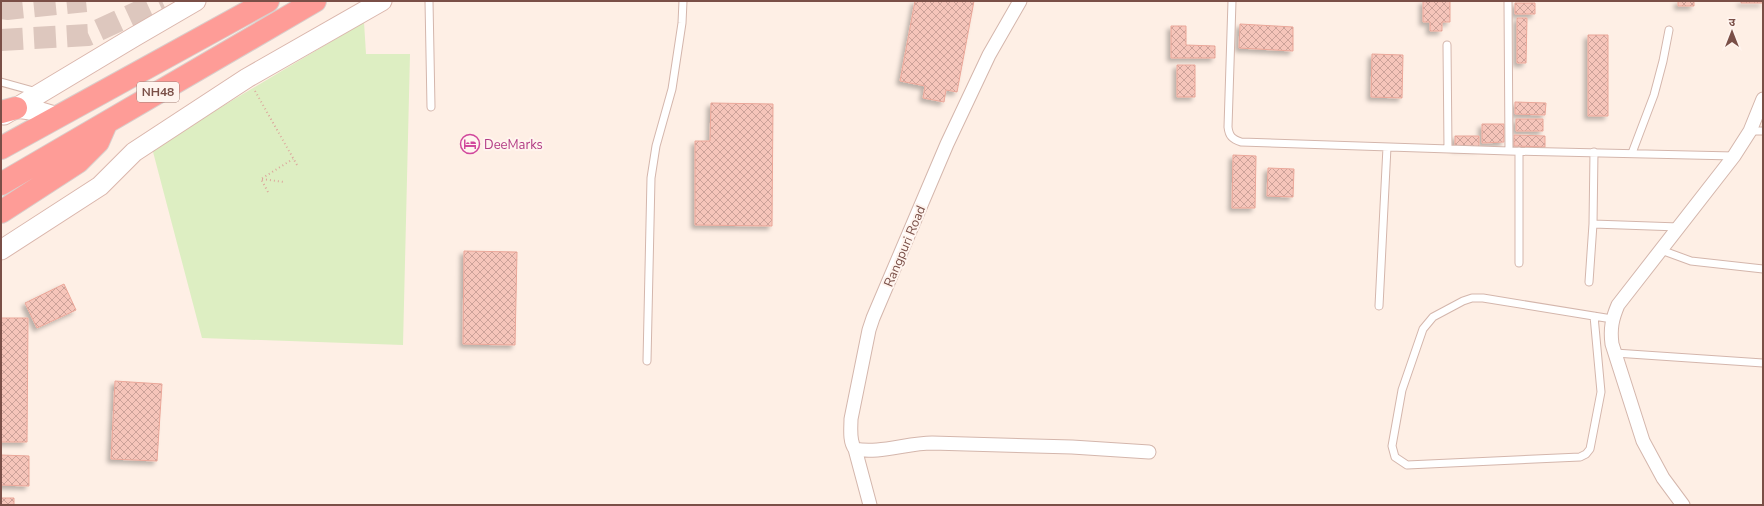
<svg xmlns="http://www.w3.org/2000/svg" width="1764" height="506" font-family="'Nunito Sans','Noto Sans Devanagari',sans-serif">
<style>
.green{fill:#ddeec2}
.building{fill:url(#building-cross-hatch);stroke:#eba799;filter:url(#shadow)}
.lines{fill:none;stroke-linecap:round;stroke-linejoin:round}
.highway-tunnel{stroke:#ddc7be;stroke-width:22;stroke-dasharray:22 11;stroke-linecap:butt}
.lane-casing{stroke:#d4b6ac;stroke-width:9}
.street-casing{stroke:#d4b6ac;stroke-width:15}
.secondary-casing{stroke:#dab6ac;stroke-width:21}
.highway-casing{stroke:#dacecb;stroke-width:24}
.path{stroke:#dca89d;stroke-width:2;stroke-dasharray:1 3;stroke-linecap:butt}
.lane{stroke:#fff;stroke-width:7}
.street{stroke:#fff;stroke-width:13}
.secondary{stroke:#fff;stroke-width:19}
.highway{stroke:#fe9c97;stroke-width:22}
.labels{text-anchor:middle;stroke-width:4;stroke-linejoin:round;paint-order:stroke}
.shield{fill:#fff4ee;stroke:#a28079;stroke-width:1}
.shield-label{font-size:12px;font-weight:bold;fill:#7a4f47}
.hotel-label{font-size:13px;fill:#b23c85;stroke:#fff4ee;text-anchor:start}
.street-label{font-size:13px;fill:#7a4f47;stroke:#fff4ee}
</style>
<defs>
<pattern id="building-cross-hatch" width="8" height="8" patternUnits="userSpaceOnUse"><rect width="8" height="8" fill="#f6c5ba"/><path d="M0 0l8 8M0 8l8-8" fill="none" stroke="#cca299"/></pattern>
<filter id="shadow"><feDropShadow dx="-3.5" dy="3.5" stdDeviation="2" flood-color="#0004"/></filter>
</defs>
<rect width="100%" height="100%" fill="#feefe5"/>
<path class="green" d="M364,22L366,54H410L403,345L202,338L152,148Z"/>
<path class="building" d="M915,1H974L957,92L946,90L944,102L923,98L925,86L900,81Z
M1423,1H1450V22H1442V31H1430V22H1423Z
M1678,1H1694V6H1678Z
M1741,1H1763V3H1741Z
M1515,3H1535V14H1515Z
M1517,18H1527L1526,63H1517Z
M1240,24L1293,27V51L1239,48Z
M1171,26H1186V45L1215,46V58H1171Z
M1588,35H1608V116H1588Z
M1372,54L1403,55L1402,98L1371,97Z
M1177,65H1195V97H1177Z
M1515,102L1546,103L1545,115L1515,114Z
M711,103L773,104L772,226L695,225V141H710Z
M1516,119H1543V131H1516Z
M1482,124H1504V142L1482,143Z
M1514,135L1545,136V147L1514,146Z
M1455,136H1479V148H1455Z
M1233,155L1256,156L1255,208H1232Z
M1268,168L1294,169L1293,197L1267,196Z
M464,251L517,252L515,345L463,344Z
M64,284L76,310L37,328L25,303Z
M1,318H28L27,442H1Z
M115,381L162,384L157,461L111,459Z
M1,455L29,456V486L1,485Z
M1,498H14V505H1Z"/>
<g class="lines">
<path class="highway-tunnel" d="M1,8L7,9L86,1
M1,40L88,35L162,1"/>
<g class="lane-casing">
<path id="lane" d="M429,1L431,107
M1232,1L1228,127C1229,136 1232,139 1241,142L1509,151L1734,156
M1508,1L1509,151
M1447,45L1448,149
M1,82L37,92
M1750,131H1763
M1632,153L1654,95L1663,61L1669,30
M1593,224L1679,227
M1661,250L1691,261L1763,269
M1519,263V151
M1589,282L1593,224L1594,152
M1379,306L1387,147
M1594,316L1601,392L1590,449L1586,454L1580,457L1407,465L1395,457L1392,446L1402,390L1423,329L1433,317L1463,301L1472,298H1483L1612,319
M1615,353L1763,363
M647,361L651,178L656,146L672,89L682,23L683,1"/>
</g>
<g class="street-casing">
<path id="street" d="M855,449C878,454 908,443 932,443L1072,447L1149,452
M870,505L855,449C849,441 851,428 851,419L869,330L873,318L947,144L989,55L1020,1
M1683,505L1663,478L1643,441L1612,344C1610,329 1612,319 1618,305L1734,156L1750,131L1763,99"/>
</g>
<g class="secondary-casing">
<path id="secondary" d="M16,108L38,111L58,117
M4,115L134,37L196,1
M1,250L100,186L134,152L247,78L382,1"/>
</g>
<g class="highway-casing">
<path id="highway" d="M1,112L16,108
M1,148L268,1
M1,184L315,1
M1,212L78,162L98,142L105,126"/>
</g>
<path class="path" d="M255,91L297,165
M262,179L284,182
M268,192L261,179L293,159"/>
<use href="#lane" class="lane"/>
<use href="#street" class="street"/>
<use href="#secondary" class="secondary"/>
<use href="#highway" class="highway"/>
</g>
<defs>
<g id="hotel-ring" transform="scale(1)"><circle r="9.5" fill="#fff4ee" stroke="#d1479c" stroke-width="1.5"/><path d="M-6-4.5h1.5V1H6V5H4.5V3h-9V5H-6ZM-4 0a1.8 1.8 0 1 1 3.6 0ZM.5 0V-2.5h3Q6-2.5 6 0Z" fill="#d1479c"/></g>
</defs>
<g fill-rule="evenodd">
<use href="#hotel-ring" x="470" y="144"/>
</g>
<g class="labels">
<rect class="shield" x="137" y="82" width="42" height="20" rx="3"/>
<g class="shield-label">
<text x="158" y="96">NH48</text>
</g>
<g class="hotel-label">
<text x="484" y="149">DeeMarks</text>
</g>
<g class="street-label">
<text transform="translate(904 246) rotate(-67)" y="5">Rangpuri Road</text>
</g>
</g>
<rect width="1764" height="506" fill="none" stroke="#7a4f47" stroke-width="4"/>
<g transform="translate(1732 32)" stroke="#fff4ee" stroke-width="3" paint-order="stroke">
<path d="M0-3L7 15L0 10L-7 15Z" fill="#7a4f47"/>
<text y="-6" font-size="11" font-weight="bold" text-anchor="middle" fill="#7a4f47">उ</text>
</g>
</svg>
